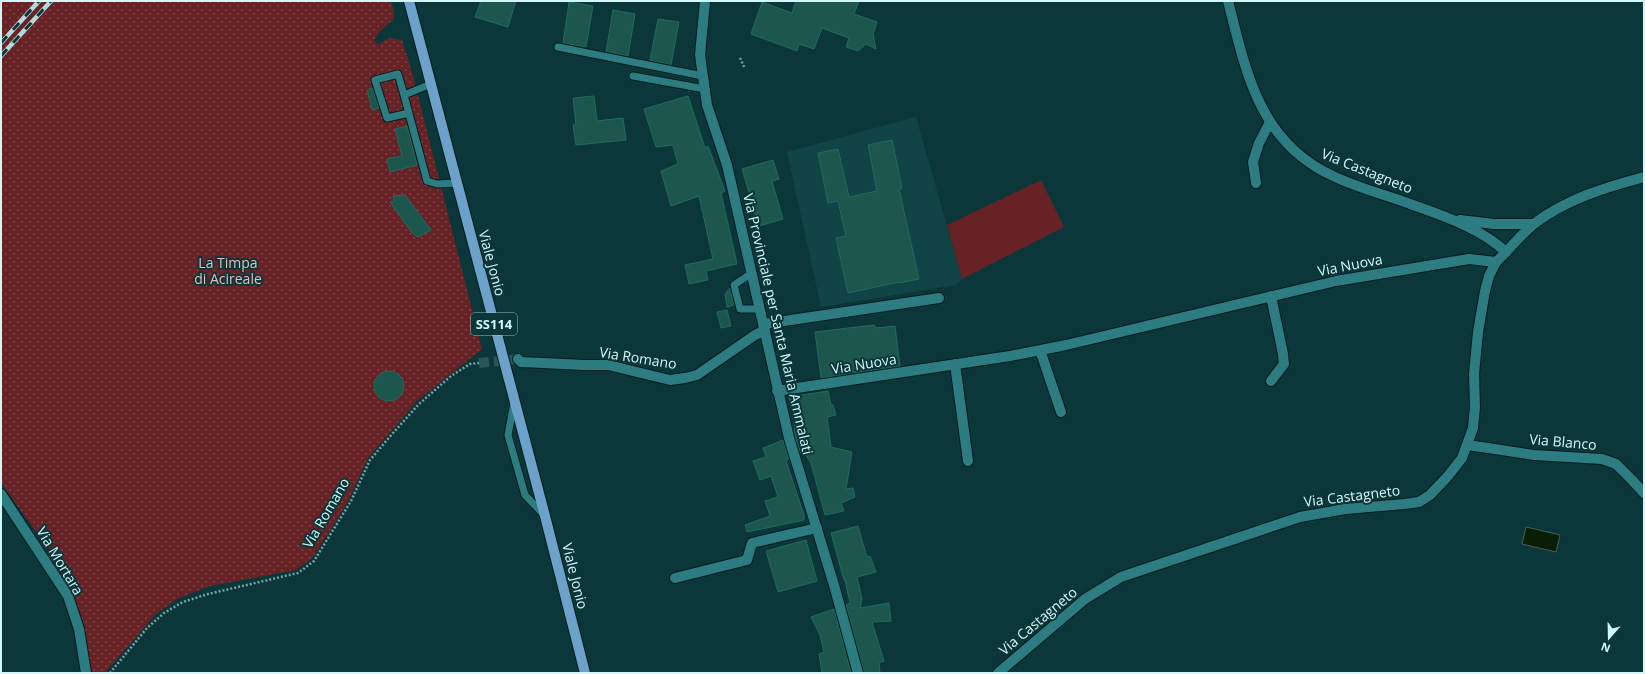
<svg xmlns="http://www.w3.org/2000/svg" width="1645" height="674" font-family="'Open Sans',sans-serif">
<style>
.built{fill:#104446}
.park{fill:url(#park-dots)}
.pitch{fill:#672226}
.water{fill:#0a1e06;stroke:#465f4f}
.building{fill:#1d564c;stroke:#1f6c60}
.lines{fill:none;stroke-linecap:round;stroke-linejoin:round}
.pedestrian-tunnel{stroke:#2a5457;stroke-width:10;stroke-dasharray:10 5;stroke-linecap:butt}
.service-casing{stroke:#041d1e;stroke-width:9}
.pedestrian-casing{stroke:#041d1e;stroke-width:12}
.minor-casing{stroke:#041d1e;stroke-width:12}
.tertiary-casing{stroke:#041d1e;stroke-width:12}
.primary-casing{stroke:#041d1e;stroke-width:12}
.path{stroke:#78a0a2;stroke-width:2.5;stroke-dasharray:2 2;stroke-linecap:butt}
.service{stroke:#2c7c81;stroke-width:7}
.pedestrian{stroke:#2c7c81;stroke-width:10}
.minor{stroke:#2c7c81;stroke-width:10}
.tertiary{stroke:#2c7c81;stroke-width:10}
.primary{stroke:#6ca2ca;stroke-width:10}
.rail-casing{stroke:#b3d9db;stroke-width:4.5}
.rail{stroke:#0c373a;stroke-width:3;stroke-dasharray:9;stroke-linecap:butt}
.labels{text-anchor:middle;stroke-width:4;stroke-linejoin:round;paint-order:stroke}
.shield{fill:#0c373a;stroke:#97bdc0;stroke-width:1}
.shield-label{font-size:13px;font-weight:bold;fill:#d2f7f9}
.street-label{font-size:14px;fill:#d2f7f9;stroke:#0c373a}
.park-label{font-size:14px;fill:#efb7b6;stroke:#0c373a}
</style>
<defs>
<pattern id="park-dots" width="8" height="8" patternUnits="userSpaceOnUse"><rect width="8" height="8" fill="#672226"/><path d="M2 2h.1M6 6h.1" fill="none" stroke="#7c4346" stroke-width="1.8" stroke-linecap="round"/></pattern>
</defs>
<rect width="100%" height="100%" fill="#0c373a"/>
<path class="built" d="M916,117L962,279L956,285L821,307L787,152Z"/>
<path class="park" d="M1,1H391L394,11L393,20L380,31L374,40L378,45L389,38L402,40L412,72L482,349L417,401L368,458L349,499L328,534L311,559L296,570L210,586L177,599L155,615L105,673H89L86,635L79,610L53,555L1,483Z"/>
<path class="pitch" d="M1041,180L1064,227L962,279L947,225Z"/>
<path class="water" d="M1526,527L1560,535L1556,552L1522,544Z"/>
<path class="building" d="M481,1H516L508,27L475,17Z
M796,1H859L854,14L877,22L873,34L876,49L866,44L858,51L846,47L849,38L822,28L814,49L799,44L797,51L751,34L762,2L792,13Z
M569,2L593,6L586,47L563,43Z
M613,10L635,14L628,56L606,52Z
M658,19L679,22L671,65L650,60Z
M372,88L379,108L372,110L367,90Z
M594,96L597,121L623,118L626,140L576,145L573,125H576L573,98Z
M688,96L705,148L708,146L725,191L721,193L737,264L706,271L708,280L689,284L685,265L713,259L699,196L671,206L661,171L678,164L673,145L656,147L644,109Z
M407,126L417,165L390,172L387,159L402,156L395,129Z
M892,140L902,188L899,189L919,279L899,283V282L848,293L836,238L846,236L838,201L828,203L818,153L838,149L849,197L877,191L868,145Z
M773,160L779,179L772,181L783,219L759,226L742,169Z
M405,195L431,230L418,237L412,233L390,202L394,201L393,196Z
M730,288L734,305L727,307L725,294Z
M727,310L731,326L721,328L717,312Z
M874,325L876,328L895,326L900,366L821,378L815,332Z
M374 386a15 15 0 1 1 30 0a15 15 0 1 1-30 0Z
M828,391L831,405H833L836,415L827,417L831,447L852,452L846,489L853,488L855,497L841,503L844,511L825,515L811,463L804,452L801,454L795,436L794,419L789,397Z
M783,440L789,459L786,461L804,515V520L747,532L745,525L770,516L765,501L778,497L771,476L760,480L753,461L766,457L763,448Z
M858,526L867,557L870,556L876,572L857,577L862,599L860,608L889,603L891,621L872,622L884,661L879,663L880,673H864L846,605L850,603L845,580H844L831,533Z
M806,540L817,581L778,592L766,551Z
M834,609L851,673H822L819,654L824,652L820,635L811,617Z"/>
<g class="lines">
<path class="pedestrian-tunnel" d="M479,363L518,359"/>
<g class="service-casing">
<path id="service" d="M558,47L703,76
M633,76L705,89
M431,84L404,95L427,181L437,184L457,183
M404,95L398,74L375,80L387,118L409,113
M752,273L734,285L740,309H760
M514,403L508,435L525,495L544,515"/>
</g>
<g class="pedestrian-casing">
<path id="pedestrian" d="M518,359L521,362L585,365"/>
</g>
<g class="minor-casing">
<path id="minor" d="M1228,1C1246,72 1259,142 1333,176C1358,188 1386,195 1413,205C1446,217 1480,228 1506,252
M1256,183L1253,162L1259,143L1270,122
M1460,220L1494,224H1534
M764,324L939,298
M1040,350L1061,412
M955,364L968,461
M585,365H608L670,380L685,378L697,375L755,335L765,330
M1271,381L1284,364L1283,354L1271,296
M777,391L1010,356L1066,345L1336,281L1469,259L1496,262L1489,276L1485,291L1478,332L1474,374L1475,407L1473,428L1462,458L1448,476L1430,495L1419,502L1404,504L1345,509L1300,517L1121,577L1085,599L998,673
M1468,445L1534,455L1602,459L1616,464L1632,480L1644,493
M1,494L68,596L79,629L86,673
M675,578L747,560L752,543L817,528"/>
</g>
<g class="tertiary-casing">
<path id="tertiary" d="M705,1L700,55L707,105L727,165L789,438L834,585L858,673
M1496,262C1509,250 1521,234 1535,223C1567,199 1606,187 1644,177"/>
</g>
<g class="primary-casing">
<path id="primary" d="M409,1L545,516L585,673"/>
</g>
<path class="path" d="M740,58L745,69
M110,673L147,628L164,613L183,602L208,594L298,573L314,561L351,501L370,460L393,433L419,404L451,376L470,364L479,363"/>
<use href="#service" class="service"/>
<use href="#pedestrian" class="pedestrian"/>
<use href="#minor" class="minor"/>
<use href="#tertiary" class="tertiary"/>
<use href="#primary" class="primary"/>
<g class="rail-casing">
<path id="rail" d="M1,43L39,1
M1,56L51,1"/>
</g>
<use href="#rail" class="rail"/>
</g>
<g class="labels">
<rect class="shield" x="471" y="313" width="46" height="22" rx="3"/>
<g class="shield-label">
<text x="494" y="329">SS114</text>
</g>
<g class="street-label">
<text transform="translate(1367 171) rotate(22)" y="5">Via Castagneto</text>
<text transform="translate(492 263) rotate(75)" y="5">Viale Jonio</text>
<text transform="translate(1350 265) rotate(-11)" y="5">Via Nuova</text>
<text transform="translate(778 324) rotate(77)" y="5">Via Provinciale per Santa Maria Ammalati</text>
<text transform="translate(638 358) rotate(9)" y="5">Via Romano</text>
<text transform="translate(864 364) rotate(-9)" y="5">Via Nuova</text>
<text transform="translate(1563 442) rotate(5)" y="5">Via Blanco</text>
<text transform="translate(1352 496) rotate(-7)" y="5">Via Castagneto</text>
<text transform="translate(326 513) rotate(-60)" y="5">Via Romano</text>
<text transform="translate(60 561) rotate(59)" y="5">Via Mortara</text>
<text transform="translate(575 576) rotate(76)" y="5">Viale Jonio</text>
<text transform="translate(1038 621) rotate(-40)" y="5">Via Castagneto</text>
</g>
<g class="park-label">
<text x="228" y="268">La Timpa<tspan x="228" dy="16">di Acireale</tspan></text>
</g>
</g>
<rect width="1645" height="674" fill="none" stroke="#d2f7f9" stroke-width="4"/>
<g transform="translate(1609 638) rotate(200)" stroke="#0c373a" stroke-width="3" paint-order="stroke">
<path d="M0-3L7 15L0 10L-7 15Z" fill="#d2f7f9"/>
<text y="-6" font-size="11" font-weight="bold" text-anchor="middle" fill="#d2f7f9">N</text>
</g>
</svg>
